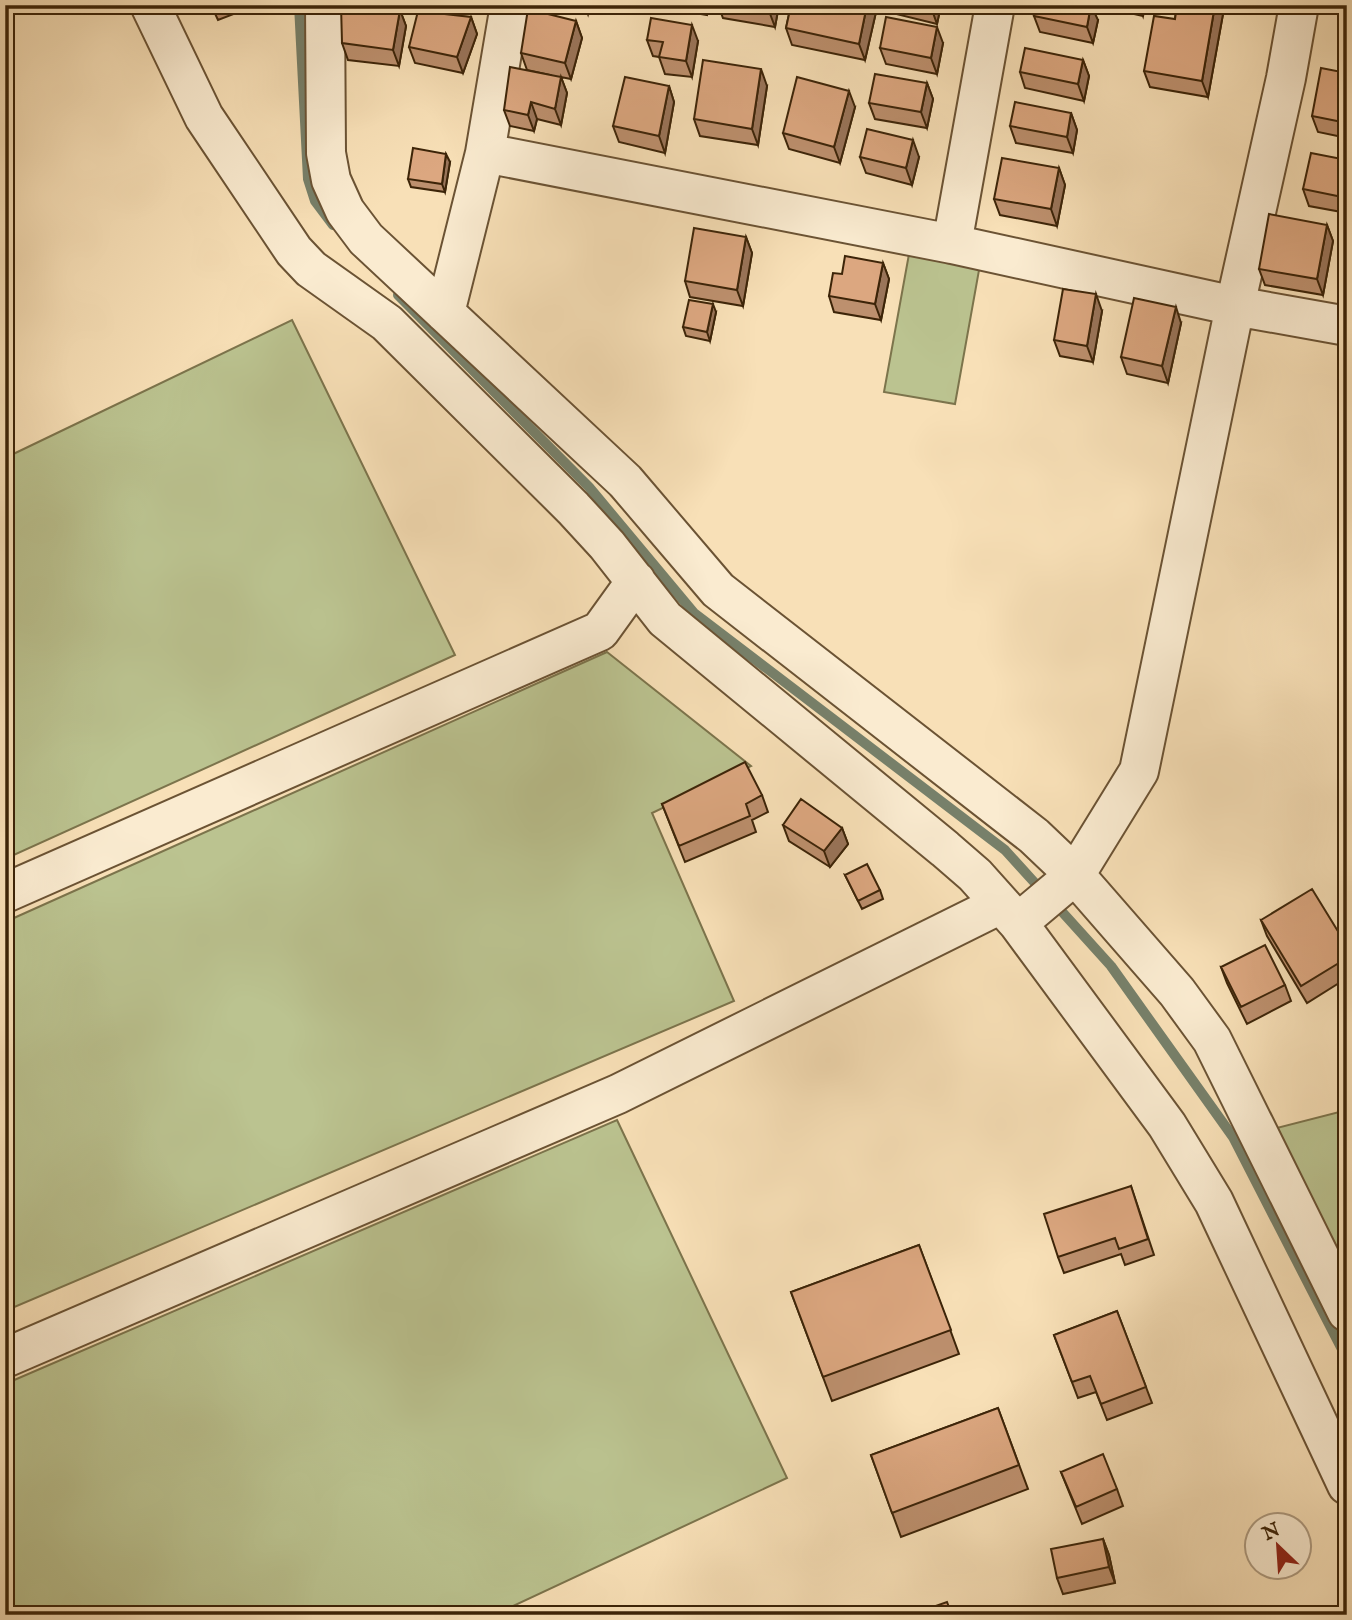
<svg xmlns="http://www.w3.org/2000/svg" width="1352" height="1620" font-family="'IM FELL English',serif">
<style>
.green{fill:#bbc390;stroke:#7c744c;stroke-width:2}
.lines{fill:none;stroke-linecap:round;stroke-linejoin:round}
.stream{stroke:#77806a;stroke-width:10}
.minor-casing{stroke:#6b5334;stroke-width:42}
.minor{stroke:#faebd0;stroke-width:38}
.wall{fill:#bd906e;stroke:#3c2408;stroke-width:2}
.shaded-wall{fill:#9a755a;stroke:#3c2408;stroke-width:2}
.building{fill:#dca780;stroke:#3c2408;stroke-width:2}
</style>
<rect width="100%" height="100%" fill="#f8e0b7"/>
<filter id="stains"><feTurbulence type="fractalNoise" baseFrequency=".00286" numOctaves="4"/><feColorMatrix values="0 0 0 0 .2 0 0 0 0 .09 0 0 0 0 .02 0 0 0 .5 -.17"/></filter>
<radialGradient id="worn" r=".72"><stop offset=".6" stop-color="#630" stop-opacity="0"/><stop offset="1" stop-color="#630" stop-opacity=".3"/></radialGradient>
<path class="green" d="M909,254L981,259L955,404L884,392Z
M292,320L455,655L5,859V458Z
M607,652L751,766L652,813L734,1001L5,1311V922Z
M1347,1110V1287L1269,1130Z
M617,1120L787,1478L494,1615H5V1384Z"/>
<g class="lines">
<path class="stream" d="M299,5L308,179L315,201L333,225
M398,295L589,487L694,613L1005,850L1044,893
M1055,904L1111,966L1233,1137L1347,1359"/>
<g class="minor-casing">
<path id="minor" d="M150,5L204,117L294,251L311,269L387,323L573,508L607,545L665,619L945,849L975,875L1018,923L1167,1125L1214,1202L1347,1485
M325,5L326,153L331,180L345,211L366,239L625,481L718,590L1034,836L1075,875L1177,992L1212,1040L1347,1312
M485,153L952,244L1235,306L1347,326
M952,244L995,5
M445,313L485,153L510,5
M5,893L600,631L636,581
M1018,923L1075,875L1139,771L1235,306L1286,78L1299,5
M5,1358L618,1094L1001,904"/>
</g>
<use href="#minor" class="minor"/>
</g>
<path class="wall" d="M211,5H237L239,12L218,20Z
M535,5H590L588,14Z
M676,5H708L707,15L677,10Z
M718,5H779L775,27L723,18Z
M791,5H873L876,12L865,60L792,45L786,28Z
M892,5H941L937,24L896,14Z
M1114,5H1145L1143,16L1116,10Z
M1157,5H1175L1174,9Z
M1177,5H1219L1223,14L1208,97L1150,87L1144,71L1175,19Z
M425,8L459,16L471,17L477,34L463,73L415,63L409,47L427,12Z
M400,10L406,26L399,66L348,60L342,43Z
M1034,16L1098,20L1093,43L1040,32Z
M576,21L582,38L571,79L561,77L567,93L561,125L537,119L534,131L510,126L504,110L550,75L527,70L521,53Z
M647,40L698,41L692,77L665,74L659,57L653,56Z
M943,43L937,74L886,64L880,48Z
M1083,60L1089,76L1084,101L1025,88L1020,72Z
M1347,73V138L1318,132L1312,116Z
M927,83L933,99L927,128L875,119L869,103Z
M669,86L674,102L665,153L619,142L613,126Z
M767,86L758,145L700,136L694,119Z
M855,107L840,163L789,149L783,133Z
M1071,113L1077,130L1073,153L1016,143L1010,126Z
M860,157H919L912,185L866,173Z
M1347,160V213L1309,206L1303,189Z
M450,162L445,192L411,187L408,179Z
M1059,168L1065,185L1057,226L1000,215L994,199Z
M1327,225L1333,241L1323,295L1265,285L1259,269Z
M746,237L752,253L743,306L690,297L685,281Z
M883,263L889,279L881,320L834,312L829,296L842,274Z
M1102,311L1093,362L1060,356L1054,340Z
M716,312L710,341L686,336L683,327Z
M1181,323L1168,383L1127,374L1121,357Z
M762,795L768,812L752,820L756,832L685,862L662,804Z
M783,825L842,828L848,844L830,867L789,841Z
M845,875L880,890L883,899L862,909Z
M1261,920L1347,946V978L1307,1003L1267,936Z
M1221,967L1285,985L1291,1001L1247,1024L1227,983Z
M1131,1186L1154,1255L1125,1265L1121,1254L1064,1273L1058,1257Z
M919,1245L959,1354L832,1401L791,1292Z
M1117,1311L1152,1403L1107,1420L1096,1392L1078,1398L1054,1335Z
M998,1408L1028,1489L901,1537L871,1455Z
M1061,1472L1117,1489L1123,1506L1082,1524Z
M1103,1539L1109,1555L1115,1583L1063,1594L1057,1578Z"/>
<path class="shaded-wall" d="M457,5H462L457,24L454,16Z
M585,5H590L588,14Z
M703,5H708L707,15Z
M770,5H779L775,27L769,11Z
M867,5H873L876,12L865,60L859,44Z
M932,5H941L937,24L931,7Z
M1091,5L1098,20L1093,43L1087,27Z
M1139,5H1145L1143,16Z
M1215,5H1219L1223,14L1208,97L1202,81Z
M400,10L406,26L399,66L393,50Z
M471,17L477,34L463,73L457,57Z
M576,21L582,38L571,79L565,63Z
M692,25L698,41L692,77L686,61Z
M937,27L943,43L937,74L931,58Z
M1083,60L1089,76L1084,101L1078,84Z
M761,69L767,86L758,145L752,129Z
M561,77L567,93L561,125L555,109Z
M927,83L933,99L927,128L921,112Z
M669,86L674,102L665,153L659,136Z
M849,91L855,107L840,163L834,147Z
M531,102L537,119L534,131L528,115Z
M1071,113L1077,130L1073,153L1067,137Z
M913,140L919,157L912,185L906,168Z
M446,154L450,162L445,192L442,184Z
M1059,168L1065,185L1057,226L1051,209Z
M1327,225L1333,241L1323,295L1317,279Z
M746,237L752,253L743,306L737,290Z
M883,263L889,279L881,320L875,304Z
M1096,294L1102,311L1093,362L1087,346Z
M713,304L716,312L710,341L707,332Z
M1176,307L1181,323L1168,383L1162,366Z
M842,828L848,844L830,867L824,851Z
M1103,1539L1109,1555L1115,1583L1109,1567Z"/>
<path class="building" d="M341,5H371L400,10L393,50L342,43Z
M426,5H457L455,15L425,8Z
M736,5H770L769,11Z
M791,5H867L859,44L786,28Z
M1036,5H1091L1087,27L1034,16Z
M1177,5H1215L1202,81L1144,71L1154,16L1175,19Z
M528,9L576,21L565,63L521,53Z
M418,11L471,17L457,57L409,47Z
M886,17L937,27L931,58L880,48Z
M651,18L692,25L686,61L659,57L663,42L647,40Z
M1025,48L1083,60L1078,84L1020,72Z
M703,60L761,69L752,129L694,119Z
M510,67L561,77L555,109L531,102L528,115L504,110Z
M1321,68L1347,73V123L1312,116Z
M875,74L927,83L921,112L869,103Z
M625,77L669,86L659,136L613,126Z
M797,77L849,91L834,147L783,133Z
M1015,102L1071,113L1067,137L1010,126Z
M867,129L913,140L906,168L860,157Z
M413,148L446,154L442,184L408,179Z
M1311,153L1347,160V198L1303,189Z
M1002,158L1059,168L1051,209L994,199Z
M1269,214L1327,225L1317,279L1259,269Z
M694,228L746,237L737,290L685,281Z
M845,256L883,263L875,304L829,296L833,273L842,274Z
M1063,289L1096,294L1087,346L1054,340Z
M1134,298L1176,307L1162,366L1121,357Z
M689,300L713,304L707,332L683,327Z
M745,762L762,795L746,804L750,816L679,846L662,804Z
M801,799L842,828L824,851L783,825Z
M867,864L880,890L858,901L845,875Z
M1312,889L1347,946V958L1301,986L1261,920Z
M1265,945L1285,985L1241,1007L1221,967Z
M1131,1186L1148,1239L1119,1249L1115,1238L1058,1257L1044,1214Z
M919,1245L951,1330L823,1377L791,1292Z
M1117,1311L1146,1387L1101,1404L1090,1376L1072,1382L1054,1335Z
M998,1408L1019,1465L892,1513L871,1455Z
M1103,1454L1117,1489L1076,1507L1061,1472Z
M1103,1539L1109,1567L1057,1578L1051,1549Z
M947,1602L952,1615H926L924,1610Z"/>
<rect width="1352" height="1620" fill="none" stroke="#f8e0b7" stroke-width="28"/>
<rect x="7" y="7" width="1338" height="1606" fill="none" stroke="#3c2408" stroke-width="3.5"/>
<rect x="14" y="14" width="1324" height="1592" fill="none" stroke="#3c2408" stroke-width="2"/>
<g transform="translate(1278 1546) rotate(335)"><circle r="33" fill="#faebd0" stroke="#ae9b80" stroke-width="2"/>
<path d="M0-5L12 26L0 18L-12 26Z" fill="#8f2418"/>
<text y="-10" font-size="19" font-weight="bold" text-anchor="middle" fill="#3c2408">N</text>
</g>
<rect width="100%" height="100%" filter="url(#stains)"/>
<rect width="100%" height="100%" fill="url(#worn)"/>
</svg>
